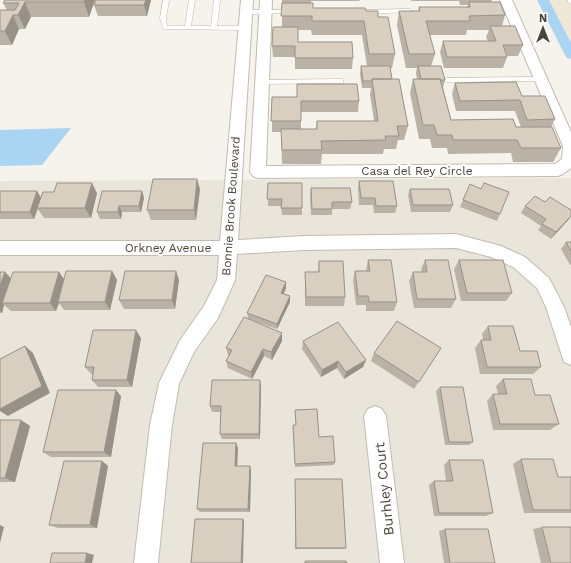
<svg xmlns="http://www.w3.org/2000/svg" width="571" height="563" font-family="'Work Sans',sans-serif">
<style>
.residential{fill:#eae5da}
.education{fill:#efe8d6}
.water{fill:#a9d4f2}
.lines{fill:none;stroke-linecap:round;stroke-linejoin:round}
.canal{fill:#a9d4f2;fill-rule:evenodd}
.lane-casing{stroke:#c2bbae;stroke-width:1}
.street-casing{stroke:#c2bbae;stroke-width:2}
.lane{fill:#fff;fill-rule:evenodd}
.street{fill:#fff;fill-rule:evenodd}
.wall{fill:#bab2a6}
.shaded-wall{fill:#979187}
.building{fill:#d8cfc1;stroke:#979187}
.labels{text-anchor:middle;stroke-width:4;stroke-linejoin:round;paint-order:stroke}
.street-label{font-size:12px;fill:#4b4439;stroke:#fff}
.near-street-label{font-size:14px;fill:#4b4439;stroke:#fff}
</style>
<rect width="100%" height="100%" fill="#f6f3ec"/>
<path class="residential" d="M571,178V563H0V181Z"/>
<path class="education" d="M543,0H571V56Z"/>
<path class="water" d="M71,128L42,165L0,166V130Z"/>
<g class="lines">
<path class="canal" d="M537,0H549L571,43V59L567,58L565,55Z"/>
<g class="lane-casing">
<path id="lane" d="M163,0H169L166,18L167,26H185L189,0H195L191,26H211L214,0H220L217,26H244L247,28L244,30L163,29L160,18Z
M567,0H571V4L569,3Z
M410,9L413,11L412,12L365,14L362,12L365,10Z
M292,10L295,12L294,13L246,14L243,12L246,10Z
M541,77L544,79L543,81L447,82L444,80L447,78Z
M341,79H343V83L262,84L259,82L262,80Z"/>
</g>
<g class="street-casing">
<path id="street" d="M241,0H253L238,240L304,236L456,234L501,246L525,257L549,278L564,307L571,327V365L564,362L546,307L537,288L513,267L491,257L456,248L304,250L237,254L235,280L218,318L194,352L179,384L172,425L158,563H134L150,425L159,383L180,340L204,306L217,280L219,255H0V241H220Z
M260,0H272L266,166L555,164L562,159L563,146L500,0H512L571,132V168L563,174L558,176L258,178L253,176L250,172Z
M375,406L382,409L386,416L404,563H380L364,416L368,409Z"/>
</g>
<use href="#lane" class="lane"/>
<use href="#street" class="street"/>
</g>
<path class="wall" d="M5,0H95L89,17H31L25,29H19L12,45H0V10H7L3,3Z
M96,0H151L147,16H98L94,5Z
M282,0H360L359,1H311V3L313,8L366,11L378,17L395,54L392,68H390L392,79L408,126L404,140H398L396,149H384L383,154H322L321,164H282L281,132H272V97L359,101L358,112H301V129H316L317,121H374L370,94L371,88H362L360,74L361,66H367L362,35H312L311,30H298V42L353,58L352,69H295V57H273L272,46L282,27Z
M411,0H492L491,2L505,15L502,26L523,45L518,56H507V57L503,68H444L440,52L443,41H488L486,37L489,30H467L466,35H429L435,54L431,66L445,80L443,87L451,120L516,127H521L515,111H456L452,94L455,83L522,96L555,119L551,127L561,148L553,162H513L511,153L448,154L447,148H432L430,139H419L410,93L413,79H417L416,73L417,68H406L397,25L399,11H418L419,7H467L468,5H460L459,1H411Z
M359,181L397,206L395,213H374L373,205H359L358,188Z
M268,183L302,208V215H282L281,206H268Z
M470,184L500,214L497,221L460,207Z
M311,188L352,202L350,209H332V215H311L310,195Z
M200,189L196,220H151L147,210Z
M410,189L453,205L450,212H411L408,195Z
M0,191H37L41,198L97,193L91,218H44L38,209L34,219H0Z
M142,191L144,198L141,212H122L121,219H100L97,212Z
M545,202L569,219L551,239L538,230L541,226L521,213L525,206Z
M566,242H571V265H570L561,249Z
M368,260L397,302L394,311H366V305H356L353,280L355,271H366Z
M425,260L456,299L451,308H414L409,281L413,272H422L421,269Z
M459,260L512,293L506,301H461L454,269Z
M319,261L345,297L344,306H305V272H318Z
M112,271L117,280L110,310H64L59,303L56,311H11L4,305L2,313H0V272H5L11,278L59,272L64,279Z
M176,271L179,280L175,309H124L119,300Z
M286,282V288L284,294L290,302L277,329L251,320L282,341L272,360L264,356L252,379L228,368L226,361L229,356L228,355L226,348L248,318L247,313Z
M488,326L520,351L541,367L533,374H480L475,348L481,340H483L482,334Z
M141,338L132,387H98L92,380L93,374H91L85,367Z
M303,341L366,360L363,367L344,379L337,368L321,377L302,349Z
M441,348L414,389L371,361L374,353Z
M503,379L535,395L559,424L550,430H493L487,401L493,394H498L496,386Z
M260,380L261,387L260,439H222L220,434L221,412H212L210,406Z
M440,387L473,442L469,445H445L436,391Z
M121,396L111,457H51L43,452Z
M295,410L319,437L335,462L334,465L295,467L293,429V425H296Z
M0,420H21L30,426L15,482H0Z
M236,443L238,448L237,466L251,470L250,512H200L197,509Z
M521,459L558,477H571V513H524L513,464Z
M449,460L493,513L486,516H434L429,485L434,481H446L444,465Z
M102,461L108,466L97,528H58L49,525Z
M295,479L346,548L344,549H295Z
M542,527L571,563H541L533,529Z
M445,529L495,563H444L439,531Z"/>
<path class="shaded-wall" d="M85,0H95L89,17L84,2Z
M146,0H151L147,16L144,5Z
M25,2L31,17L25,29L18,15Z
M13,15L19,29L12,45L5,31Z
M197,179L200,189L196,220L194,210Z
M92,183L97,193L91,218L85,208Z
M37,191L41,198L34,219L30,212Z
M142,191L144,198L141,212L139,206Z
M119,206L122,212L121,219L118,212Z
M571,216L569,219L551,239L556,232Z
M112,271L117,280L110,310L105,302Z
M176,271L179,280L175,309L172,300Z
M5,272L13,281L2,303L4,305L2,313L0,311V286Z
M59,272L65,281L58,302L59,303L56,311L50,303Z
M286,282V288L281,299V293Z
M290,296V302L277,329V324Z
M136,330L141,338L132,387L127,380Z
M282,333V341L272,360L271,352Z
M25,346L33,353L50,393L8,416L0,411V409Z
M263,349L264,356L252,379L251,372Z
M366,360L363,367L344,379L346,372Z
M338,361L337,368L321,377L322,370Z
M260,380L261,387L260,439L259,434Z
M116,390L121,396L111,457L104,452Z
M21,420L30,426L15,482L5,478Z
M236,443L238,448L237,470L235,466Z
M102,461L108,466L97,528L90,525Z
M250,466L251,470L250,512L248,509Z
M243,519L244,521L243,563H241Z
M0,525L4,527L0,543Z
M87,553L94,555L92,563H85Z"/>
<path class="building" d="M5,0H85L84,2H25L18,15H13L5,31H0V10H15L19,3H3Z
M96,0H146L144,5H94Z
M469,2H500L505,15L469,16L470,21H426L435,54H409L399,11H420L419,7H470Z
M282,3H313V8H365L366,11H378V17H388L395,54H369L364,21H312V16H281Z
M490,26H515L523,45H503L507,57H447L443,41H496Z
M273,27H298V42H352L353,58H295V46H272Z
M361,66H390L392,79H372V81H363Z
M418,66H441L445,80H441L440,79H421Z
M372,79H399L408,126H397L399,136H385L386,140L321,141L322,150H282L281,129H317V121H378Z
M413,79H440L451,120L513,119L516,127H552L561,148H521L517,140H453L452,135H437L434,125H423Z
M516,82L522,96H545L555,119L527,120L520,100L460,101L455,83Z
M297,84H357L359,101H301V121H271L272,97H297Z
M153,179H197L194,210H147Z
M359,181H393L397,206H376L375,198H361Z
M57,183H92L85,208H37L43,192H54Z
M268,183H302V208H281L282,199H267Z
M484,183L509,192L500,214L463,200L470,184L481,189Z
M311,188H350L352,202H332V209H312Z
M410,189H449L453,205H413Z
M0,191H37L30,212H0Z
M102,191H142L139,206H119L118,212H97Z
M535,196L545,202L550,197L571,210V216L556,232L542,224L546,219L525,206Z
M566,242H571V251Z
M368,260H391L397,302H369L368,296H358L355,271H370Z
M425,260H448L456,299H417L413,272H427Z
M459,260H503L512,293H467Z
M319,261H343L345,297H306L305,272H319Z
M66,271H112L105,302H58Z
M125,271H176L172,300H119Z
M0,272H5L0,286Z
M13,272H59L50,303H2Z
M266,275L286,282L281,293L290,296L277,324L247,313Z
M244,317L282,333L271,352L263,349L251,372L226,361L232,350L226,348Z
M397,321L441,348L419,382L374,353Z
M338,322L366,360L346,372L338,361L322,370L303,341Z
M488,326H513L520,351H537L541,367H487L481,340H491Z
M93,330H136L127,380H92L94,367H85Z
M25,346L42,386L0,409V359Z
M503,379H531L535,395H550L559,424H500L493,394H507Z
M212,380H260L259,434H220L221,406H210Z
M440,387H463L473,442H449Z
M58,390H116L104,452H43Z
M317,409L319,437L333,436L335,462L295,464L293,425H296L295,410Z
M0,420H21L5,478H0Z
M203,443H236L235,466H250L248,509H197Z
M521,459H553L558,477H571V510H533Z
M449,460H483L493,513H439L434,481H453Z
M64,461H102L90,525H49Z
M295,479H342L346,548H296Z
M195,519H243L241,563H191Z
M542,527H571V563H551Z
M445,529H488L495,563H450Z
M52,553H87L85,563H50Z
M305,561H346L347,563H305Z"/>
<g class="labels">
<g class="street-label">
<text x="417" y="175">Casa del Rey Circle</text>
<text transform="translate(231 206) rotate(-86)" y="4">Bonnie Brook Boulevard</text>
<text x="168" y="252">Orkney Avenue</text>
</g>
<g class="near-street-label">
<text transform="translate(384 489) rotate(-96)" y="5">Burhley Court</text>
</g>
</g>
<g transform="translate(543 28)" stroke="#ffffff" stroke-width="3" paint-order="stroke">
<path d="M0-3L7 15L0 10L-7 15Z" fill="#4b4439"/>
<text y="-6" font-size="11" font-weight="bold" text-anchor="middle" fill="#4b4439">N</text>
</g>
</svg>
